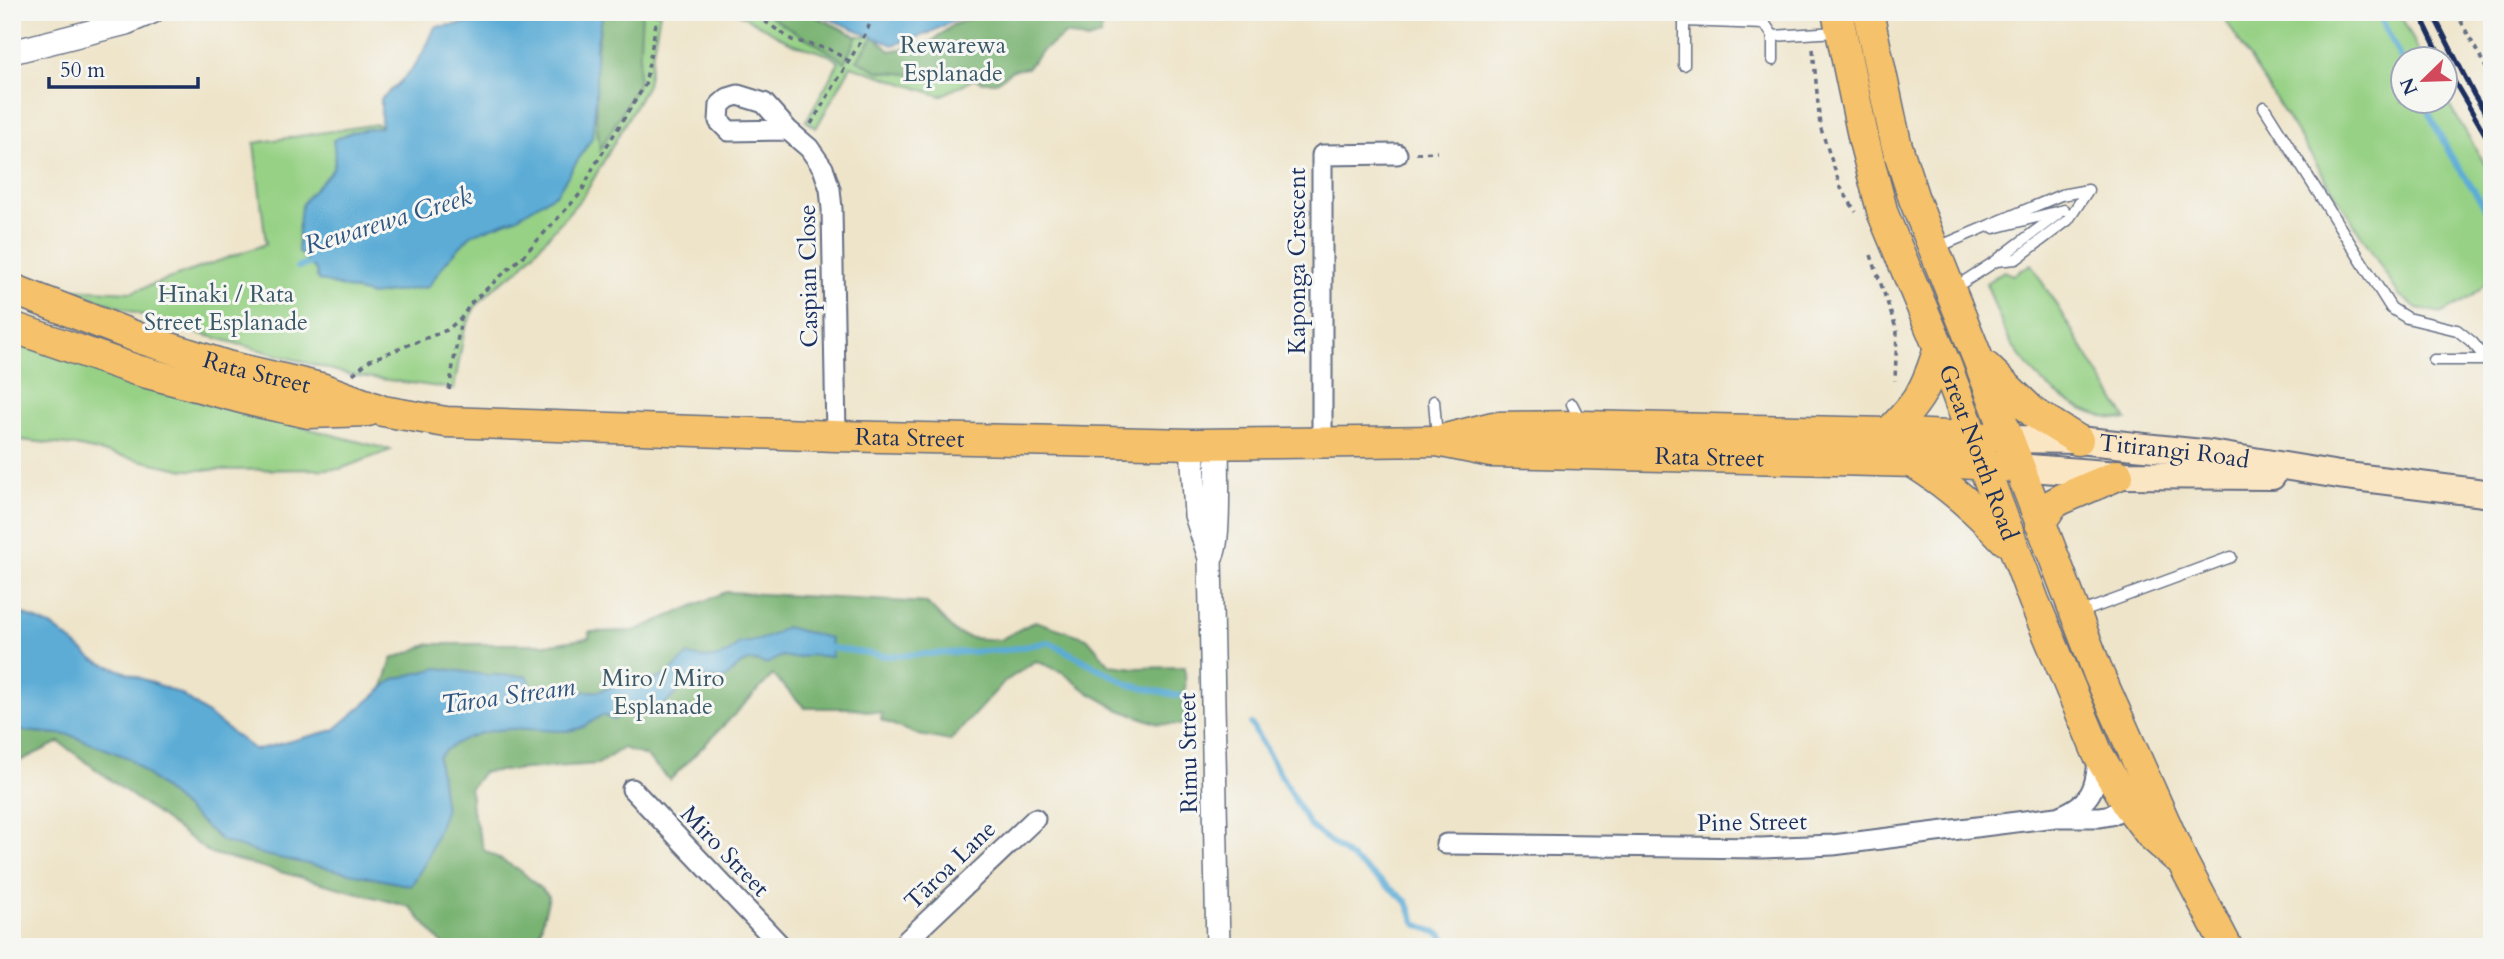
<svg xmlns="http://www.w3.org/2000/svg" width="2504" height="959" font-family="Cardo,serif">
<style>
.green{fill:#97d185;stroke:#598072;stroke-width:2}
.forest{fill:#79b372;stroke:#4a7168;stroke-width:2}
.water{fill:#5bacd6;stroke:#3b6e9a;stroke-width:2}
.lines{fill:none;stroke-linecap:round;stroke-linejoin:round}
.stream{stroke:#5bacd6;stroke-width:6}
.service-casing{stroke:#656e83;stroke-width:13}
.minor-casing{stroke:#656e83;stroke-width:23}
.tertiary-casing{stroke:#656e83;stroke-width:26}
.secondary-casing{stroke:#656e83;stroke-width:30}
.primary-casing{stroke:#656e83;stroke-width:33}
.path{stroke:#656e83;stroke-width:3.5;stroke-dasharray:5 5;stroke-linecap:butt}
.service{stroke:#fff;stroke-width:10}
.minor{stroke:#fff;stroke-width:19}
.tertiary{stroke:#fff;stroke-width:23}
.secondary{stroke:#fbe6c4;stroke-width:26}
.primary{stroke:#f5c16b;stroke-width:30}
.rail{stroke:#1b2f5e;stroke-width:5}
.labels{text-anchor:middle;stroke-width:6;stroke-linejoin:round;paint-order:stroke}
.park-label{font-size:24px;fill:#3a5868;stroke:#f6f6f2}
.street-label{font-size:24px;fill:#1b2f5e;stroke:#f6f6f2}
.water-label{font-size:26px;font-style:italic;fill:#2e5482;stroke:#f6f6f2}
</style>
<rect width="100%" height="100%" fill="#f6f6f2"/>
<filter id="ink" filterUnits="userSpaceOnUse"><feTurbulence type="fractalNoise" baseFrequency=".0143" numOctaves="2"/><feDisplacementMap in="SourceGraphic" scale="14" xChannelSelector="R" yChannelSelector="G"/><feConvolveMatrix kernelMatrix="1 2 1 2 8 2 1 2 1" color-interpolation-filters="sRGB"/></filter>
<filter id="wash" filterUnits="userSpaceOnUse"><feTurbulence type="fractalNoise" baseFrequency=".00686" numOctaves="4" result="noise"/><feDisplacementMap in="SourceGraphic" scale="28" xChannelSelector="R" yChannelSelector="G"/><feGaussianBlur stdDeviation="1.57" result="paint"/><feColorMatrix in="noise" values="0 0 0 0 0 0 0 0 0 0 0 0 0 0 0 0 0 1.4 0 .05"/><feComposite in="paint" operator="in"/></filter>
<g filter="url(#wash)">
<rect width="100%" height="100%" fill="#eee4c9"/>
<path class="green" d="M488,12H660L647,85L585,194L519,270L497,285L475,307L464,332L454,389L351,375L169,325L70,289L132,292L266,244L254,143L377,124L381,126V99C410,75 421,62 435,27L482,22Z
M736,12H806L857,36H874L890,51L929,44L953,25L1007,62L941,96L851,66L816,128L806,121L839,62L829,55L791,43Z
M2210,12H2399L2423,59L2402,60V102H2444L2445,97L2492,176V278L2471,297L2442,313L2417,308L2399,295L2225,19Z
M2031,264L2127,420C2077,418 2037,384 2011,343C2000,324 1994,302 1986,283L2004,271L2013,275Z
M12,341L143,386L391,450L340,469L185,470L75,446L12,439Z"/>
<path class="forest" d="M603,12H642L638,84L600,150C593,105 593,57 603,12Z
M764,12H806L857,36L845,62C819,44 790,30 764,12Z
M976,12H1106L1100,36L1087,40L1066,34L1042,51L1027,68L1013,70L996,82H983L968,76L950,72L926,76L878,71L857,60L874,36L890,51L929,44L953,25L972,18Z
M726,592L927,603L956,633L972,638L1000,640L1035,621L1087,638L1110,665L1135,668L1185,667L1186,725L1159,724L1120,710L1089,693L1062,672L1036,661L1004,682L950,741L919,735L881,720L882,713L847,708H805L773,675L670,780L646,756L623,748L598,764L483,772L470,789L472,810L484,850L521,871L549,896L536,947H445L410,907L210,853L59,742L12,765V730L70,735L129,758L222,841L445,811L438,757L394,679L382,690L392,659L430,644H551L589,638V632L634,631Z"/>
<path class="water" d="M488,12H603L596,46V97L592,138L557,193L516,218L471,235L446,262L428,287L371,295L318,280L316,270L298,251C299,237 297,219 302,206C303,201 308,196 312,192C331,168 339,175 333,140L352,132L381,127V99C410,75 421,62 435,27L482,22Z
M813,12H976L972,18L965,15L927,34L893,45Z
M12,609L55,628L94,660L181,694L255,750L334,730L394,679L438,668L486,675L527,676L535,693L600,691L628,681L657,679L668,674L688,655C709,659 723,662 739,643C756,642 771,638 785,627L830,638L832,657L811,655L794,658L782,656L766,664C745,656 739,665 725,679L703,678L681,689L664,705L648,712L633,706L624,710L614,720L602,715C596,719 589,724 583,727C566,734 546,730 529,729C497,727 460,734 438,757L445,811L427,860L411,886L265,855L222,841L129,758L70,735L12,730Z"/>
<g class="lines">
<path class="stream" d="M2378,12L2402,61
M2423,102L2451,156L2492,217
M298,267L315,262
M826,647L886,656L1006,650L1049,642L1130,685L1184,697
M1251,724L1310,826L1400,896L1407,902L1416,924L1442,935L1448,947"/>
</g>
</g>
<g filter="url(#ink)">
<g class="lines">
<g class="service-casing">
<path id="service" d="M1684,12V21L1765,24L1773,36L1836,32
M1773,36V60
M1684,65V21
M2264,107L2391,308L2407,318L2457,330L2472,342L2492,366
M1994,228L2064,210
M1938,247L2061,195L2088,190
M1997,260L2058,214
M1954,288L1996,261L2016,259L2068,220L2088,190
M2434,360H2488
M1434,401L1437,437
M1572,404L1581,422
M2079,613L2231,557"/>
</g>
<g class="minor-casing">
<path id="minor" d="M788,130L729,131L719,121L720,105L728,98L738,95L764,103L788,130L809,148L823,168L830,189L832,209L836,436
M1322,441V155L1397,154
M632,789L782,947
M2057,817C2091,804 2097,789 2098,755
M1446,844L1761,848L1833,845L2056,817H2100L2111,815L2128,805
M900,947L1035,819"/>
</g>
<g class="tertiary-casing">
<path id="tertiary" d="M12,52L126,23L152,12
M1192,444L1196,515L1210,558L1218,947
M1212,555C1220,544 1217,463 1217,443"/>
</g>
<g class="secondary-casing">
<g id="secondary">
<path id="s1" d="M2007,439L2078,440L2211,454L2339,475L2492,494"/>
<path d="M2018,467L2118,475L2272,476"/>
</g>
</g>
<g class="primary-casing">
<g id="primary">
<path id="s2" d="M1837,12L1864,141L1883,214L1946,365L2034,601L2098,754L2128,805L2150,834L2175,856"/>
<path d="M1868,12L1896,143L1914,199L1978,359L2099,675L2183,863L2227,947"/>
<path id="s3" d="M12,289L139,338L227,366L321,388L383,411L446,422L836,436L1192,444L1437,441L1491,452L1959,463L2018,467"/>
<path d="M12,327L136,370L253,401L309,413L368,411"/>
<path d="M1986,367L2034,413L2078,440"/>
<path d="M1888,433C1919,402 1926,390 1939,348"/>
<path d="M1445,439L1493,427L1583,426L1888,433L1988,438"/>
<path d="M1914,463C1949,485 1977,510 2005,540"/>
<path d="M2040,523L2053,504L2062,499L2118,475"/>
</g>
</g>
<path class="path" d="M747,12L760,18L792,40L829,49L849,61
M2456,12L2492,79
M1813,49L1820,126L1841,188L1856,212
M811,124L867,31L874,12
M1416,153L1437,152
M1871,255L1897,331L1895,381
M353,374L370,360L447,330L460,319
M449,390L461,318L472,302L523,256L581,193L593,168L645,85L658,12"/>
<use href="#service" class="service"/>
<use href="#minor" class="minor"/>
<use href="#tertiary" class="tertiary"/>
<use href="#secondary" class="secondary"/>
<use href="#primary" class="primary"/>
<path class="rail" d="M2419,12L2442,60
M2432,12L2474,95L2492,124
M2444,64L2492,146"/>
</g>
</g>
<g class="labels">
<g class="park-label">
<text x="953" y="53">Rewarewa<tspan x="953" dy="28">Esplanade</tspan></text>
<text x="226" y="302">Hīnaki / Rata<tspan x="226" dy="28">Street Esplanade</tspan></text>
<text x="663" y="686">Miro / Miro<tspan x="663" dy="28">Esplanade</tspan></text>
</g>
<g class="street-label">
<text transform="translate(1297 261) rotate(-90)" y="8">Kaponga Crescent</text>
<text transform="translate(808 276) rotate(-91)" y="8">Caspian Close</text>
<text dy="8" stroke="none"><textPath href="#s3" startOffset="259">Rata Street</textPath></text>
<text dy="8" stroke="none"><textPath href="#s3" startOffset="919">Rata Street</textPath></text>
<text dy="8" stroke="none"><textPath href="#s1" startOffset="168">Titirangi Road</textPath></text>
<text dy="8" stroke="none"><textPath href="#s2" startOffset="464">Great North Road</textPath></text>
<text dy="8" stroke="none"><textPath href="#s3" startOffset="1720">Rata Street</textPath></text>
<text transform="translate(1188 753) rotate(-91)" y="8">Rimu Street</text>
<text transform="translate(1752 822) rotate(-1)" y="8">Pine Street</text>
<text transform="translate(725 851) rotate(46)" y="8">Miro Street</text>
<text transform="translate(950 865) rotate(-44)" y="8">Tāroa Lane</text>
</g>
<g class="water-label">
<text transform="translate(388 220) rotate(-17)" y="9">Rewarewa Creek</text>
<text transform="translate(508 695) rotate(-8)" y="9">Tāroa Stream</text>
</g>
</g>
<rect width="2504" height="959" fill="none" stroke="#f6f6f2" stroke-width="42"/>
<g transform="translate(2424 80) rotate(247)"><circle r="33" fill="#f6f6f2" stroke="#9ea6b7" stroke-width="2"/>
<path d="M0-5L12 26L0 18L-12 26Z" fill="#d1495b"/>
<text y="-10" font-size="19" font-weight="bold" text-anchor="middle" fill="#1b2f5e">N</text>
</g>
<path d="M49 77v10h149v-10" fill="none" stroke="#1b2f5e" stroke-width="3.5"/>
<text x="60" y="77" font-size="21" fill="#1b2f5e" stroke="#f6f6f2" stroke-width="5" paint-order="stroke">50 m</text>
</svg>
